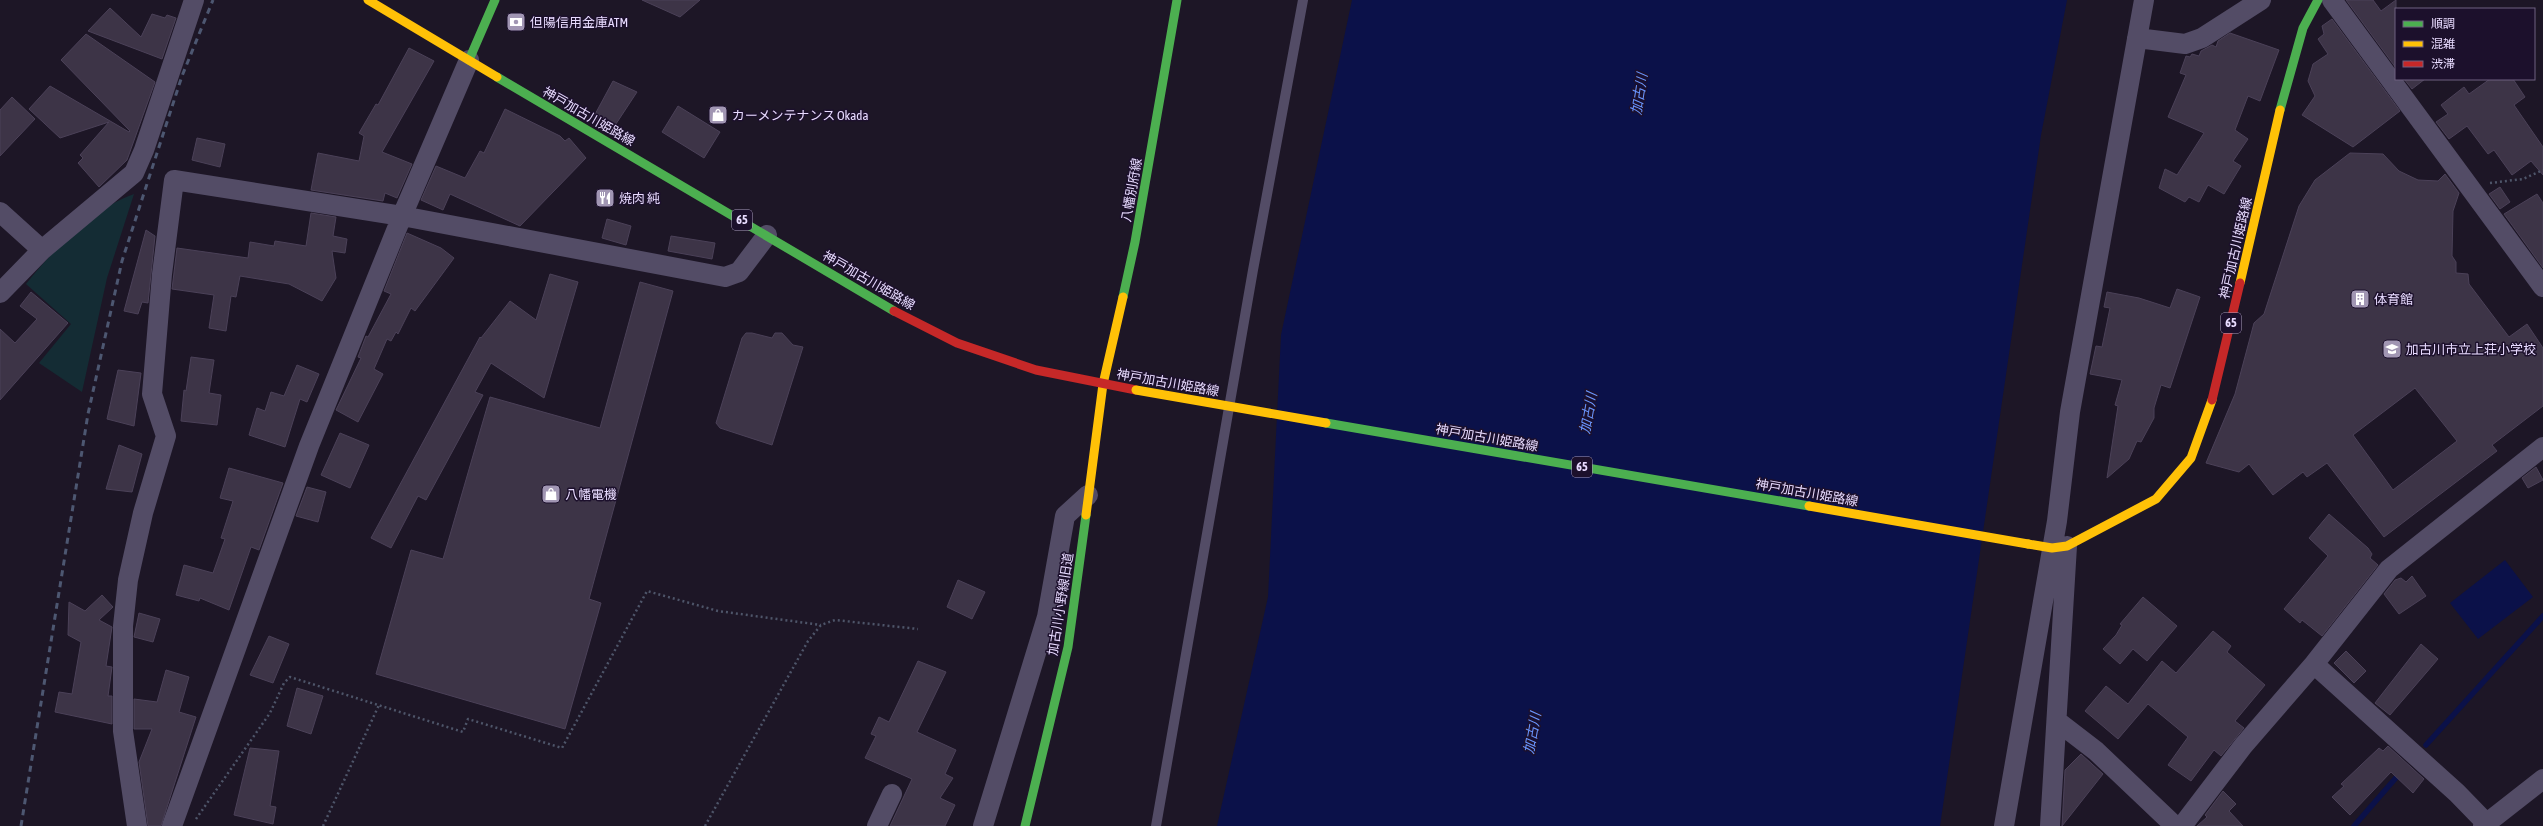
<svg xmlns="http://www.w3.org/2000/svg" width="2543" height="826" font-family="'Asap Condensed','Noto Sans JP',sans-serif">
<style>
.green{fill:#142c34}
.water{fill:#0b1149}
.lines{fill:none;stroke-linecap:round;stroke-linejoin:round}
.stream{stroke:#0b1149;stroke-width:5.5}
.building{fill:#3d3447;stroke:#4b4158;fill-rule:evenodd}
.path{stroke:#4e5569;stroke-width:2.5;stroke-dasharray:2 3;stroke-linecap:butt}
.lane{stroke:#534c66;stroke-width:10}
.street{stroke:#534c66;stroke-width:20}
.fast{stroke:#4caf50;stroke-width:9}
.slow{stroke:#ffc107;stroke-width:9}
.jam{stroke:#c62828;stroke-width:9}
.rail{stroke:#4d5771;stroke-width:3;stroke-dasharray:6 5;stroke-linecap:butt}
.fast-bridge{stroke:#4caf50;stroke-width:9}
.slow-bridge{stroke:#ffc107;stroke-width:9}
.labels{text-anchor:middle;stroke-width:3;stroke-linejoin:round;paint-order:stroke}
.shield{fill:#1c102c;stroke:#ab9ec0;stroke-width:1}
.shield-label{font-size:12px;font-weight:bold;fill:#e8dbff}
.poi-label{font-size:13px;fill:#e8dbff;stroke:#1c102c;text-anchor:start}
.street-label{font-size:13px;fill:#e8dbff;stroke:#1c102c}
.water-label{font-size:14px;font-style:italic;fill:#6995ff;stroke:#1c102c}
</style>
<rect width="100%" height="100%" fill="#1d1626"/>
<path class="green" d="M134,194L107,278L82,392L39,363L71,324L26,284C54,249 92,209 134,194Z"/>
<path class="water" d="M1352,0H2067L2041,135L1940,826H1217L1268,597L1281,335Z
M2505,560L2533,597L2478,639L2450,603Z"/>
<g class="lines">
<path class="stream" d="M2426,745L2543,616
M2354,826L2401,772"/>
</g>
<path class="building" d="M642,0H700L680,17Z
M2346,0H2373L2381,11L2396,0V68Z
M110,8L141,37L152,14L165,18L167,15L176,18L162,59L88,31Z
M2332,19L2400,111L2353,147L2302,115L2315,96L2308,81L2313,64L2328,54L2318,39L2324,34L2322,26Z
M2230,33L2279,50L2260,101L2248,96L2235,130L2248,139L2233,161L2241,166L2224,194L2208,185L2199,202L2189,197L2185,202L2159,188L2165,169L2177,175L2204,133L2168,117L2186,75L2180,73L2186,56L2190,57L2192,54L2199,56L2201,51L2212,45L2216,47L2218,41Z
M86,34L155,82L127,160L99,187L78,163L83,158L80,155L109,122L60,138L29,109L50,86L129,132L130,131L61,60Z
M409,48L434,61L382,152L412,164L397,198L385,193L383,201L311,190L318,153L359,161L364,136L359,133L376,104L378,105Z
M2404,79H2425L2412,89Z
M2490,79H2513L2525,97L2514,105L2543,147V175L2531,161L2512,175L2494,150L2488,154L2467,126L2449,139L2436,122L2448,114L2441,105L2464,87L2469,94Z
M613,81L637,92L612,130L593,118Z
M12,97L35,119L0,156V110Z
M678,106L720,132L704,158L662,132Z
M505,109L560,136L565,141L569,138L586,158L520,226L450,194L443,210L421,200L436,166L465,178L480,151L484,153Z
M197,138L225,144L220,167L192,160Z
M2350,153L2383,154L2399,171L2418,180L2438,181L2445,174L2459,193L2453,211L2452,256L2456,262V273L2468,274L2469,284L2509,337L2527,324L2543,348V406L2492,445L2497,451L2384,537L2327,463L2307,477L2303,472L2273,495L2249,464L2239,472L2206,463L2235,394L2254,323L2264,314L2299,206L2315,180ZM2415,388L2457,441L2393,490L2353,435Z
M2500,187L2510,202L2500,209L2489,194Z
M2537,194L2543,203V268L2504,214Z
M311,213L336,217L333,236L347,239L345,253L332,251L336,278L322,301L289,284L240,276L236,297L231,296L226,331L209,328L214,295L172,289L177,248L248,258L250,242L274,246L275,241L306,246Z
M607,219L631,226L626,245L602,238Z
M146,230L155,236L148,303L142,302L138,314L124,311Z
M407,233L441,248L454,258L415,311L411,308L398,334L396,332L391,341L387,339L374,369L383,374L358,422L336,410L361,358L358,357L366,336L368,337L391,294L384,291Z
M671,236L715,243L712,259L668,251Z
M550,274L578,282L544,398L491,363L475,392L483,395L426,500L418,496L391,548L371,538L480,337L481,338L510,301L536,320Z
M640,282L673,291L589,599L601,603L565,729L376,674L411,550L443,559L490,397L600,428Z
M2177,289L2200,297L2170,388L2161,385L2154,408V418L2141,442L2137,441L2129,459L2107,478L2118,406L2115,405L2122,380L2090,374L2096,346L2102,347L2110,308L2104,307L2107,292L2139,298L2170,308Z
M31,292L68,323L0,400V329L15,343L37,319L20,306Z
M746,333H752L772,338L775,333H782L793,345L803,347L772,445L720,428L716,423L742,338Z
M191,357L214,360L209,393L221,395L217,425L181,421L184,390L186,391Z
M297,365L319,374L307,402L300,399L285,447L249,435L257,408L265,411L271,392L284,396Z
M118,370L141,373L134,426L107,419Z
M340,433L369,445L350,488L321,475Z
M119,445L142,454L132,492L106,489Z
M2536,467L2543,480L2528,488L2522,478Z
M229,468L283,483L259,550L251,547L229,610L200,598L199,601L176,595L184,565L213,573L225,539L221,538L233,501L220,498Z
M307,487L326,492L318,522L296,516Z
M2329,514L2368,548L2372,554L2370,558L2378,565L2322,636L2302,620L2300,623L2284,609L2328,556L2309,538Z
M2412,576L2426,596L2399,614L2384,594L2395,580L2401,578L2406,582Z
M958,580L985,592L972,619L947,607Z
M102,595L113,607L99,620L112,627L106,666L112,667L108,696H112V724L55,712L59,692L72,694L81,642L68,635L69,602L85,611Z
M2143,597L2177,626L2147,661L2133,649L2120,664L2103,649L2116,635L2122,625L2120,624Z
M139,613L160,619L153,642L134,637Z
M2213,631L2231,646L2227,652L2265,685L2235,721L2244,728L2221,756L2214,750L2191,781L2168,765L2188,737L2148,704L2118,739L2085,711L2106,686L2128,704L2162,661L2176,673Z
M269,636L289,644L273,683L250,675Z
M2421,644L2438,659L2390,715L2375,703Z
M2346,651L2366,671L2354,683L2334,663Z
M918,661L946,672L917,732L956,750L945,774L953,778L940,798L955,805L945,826H890L912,779L865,758L876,736L871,734L879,717L889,722Z
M166,670L189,677L179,712L196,717L161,826H148L139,762L152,729H134V699L157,702Z
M297,688L323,696L311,734L287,726Z
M2388,746L2424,779L2413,793L2391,772L2350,815L2332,797L2344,786L2341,784L2379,748L2383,751Z
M250,748L279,751L270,806L276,807L273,824L234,815Z
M2081,754L2103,774L2062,826L2065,770Z
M2223,791L2236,804L2229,811L2243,826H2197L2207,817L2205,815Z"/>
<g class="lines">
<path class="path" d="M2490,183L2523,179L2543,170
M196,819L270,713L284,683L290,677L463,732L468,719L562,748L647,591L718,611L821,625
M323,826L379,705
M705,826L808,641L821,625L835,620L918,629"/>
<path class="lane" d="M1156,826L1253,270L1303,0"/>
<path class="street" d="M2332,0L2543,287
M2137,38L2185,44L2202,38L2261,0
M0,212L42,250
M0,293L42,250L134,173L144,150L194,0
M2314,664L2457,793L2489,826
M2057,721L2096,751L2175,826
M137,826L123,731V626L128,580L143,513L166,436L152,394L162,274L174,180L402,216L725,277L739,272L767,235
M172,826L309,446L402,216L469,60
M877,826L892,794
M983,826L1047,617L1065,516L1088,495
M2004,826L2057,521L2070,412L2144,0
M2050,826L2067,546
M2182,826L2243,746L2314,664L2389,569L2543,447
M2483,826L2543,779"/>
<path class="fast" d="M469,60L495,0
M497,77L894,311
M2280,110L2303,28L2318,0
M1123,297L1135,242L1177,0
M1025,826L1068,647L1086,515"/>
<path class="slow" d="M368,0L497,77
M2240,283L2280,110
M1086,515L1103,384L1123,297
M2028,544L2052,548L2067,546L2156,499L2191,458L2212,400"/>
<path class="jam" d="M894,311L957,343L1036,370L1136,390
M2212,400L2240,283"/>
<path class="rail" d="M21,826L88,414L122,261L182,76L213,0"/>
<path class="fast-bridge" d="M1326,423L1809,506"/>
<path class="slow-bridge" d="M1136,390L1326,423
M1809,506L2028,544"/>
</g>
<defs>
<g id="bank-square" transform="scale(1)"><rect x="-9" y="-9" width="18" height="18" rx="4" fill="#a196b3" stroke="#1c102c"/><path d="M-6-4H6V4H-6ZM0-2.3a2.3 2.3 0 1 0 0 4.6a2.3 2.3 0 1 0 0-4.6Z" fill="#fff"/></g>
<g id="shop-square" transform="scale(1)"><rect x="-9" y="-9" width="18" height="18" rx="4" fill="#a196b3" stroke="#1c102c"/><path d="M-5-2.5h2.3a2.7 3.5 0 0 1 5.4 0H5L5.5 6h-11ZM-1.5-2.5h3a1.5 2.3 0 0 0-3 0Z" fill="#fff"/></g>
<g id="restaurant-square" transform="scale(1)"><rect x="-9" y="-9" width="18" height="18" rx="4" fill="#a196b3" stroke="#1c102c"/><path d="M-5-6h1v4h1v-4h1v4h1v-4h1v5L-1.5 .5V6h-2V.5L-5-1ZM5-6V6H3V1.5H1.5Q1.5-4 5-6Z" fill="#fff"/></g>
<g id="building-square" transform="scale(1)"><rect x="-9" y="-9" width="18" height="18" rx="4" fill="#a196b3" stroke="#1c102c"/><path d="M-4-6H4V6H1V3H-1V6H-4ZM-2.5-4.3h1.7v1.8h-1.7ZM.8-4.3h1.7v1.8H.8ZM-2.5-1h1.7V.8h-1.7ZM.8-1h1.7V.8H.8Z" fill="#fff"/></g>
<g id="school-square" transform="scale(1)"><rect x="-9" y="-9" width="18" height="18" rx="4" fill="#a196b3" stroke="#1c102c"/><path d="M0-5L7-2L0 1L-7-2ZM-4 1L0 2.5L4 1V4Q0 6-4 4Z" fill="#fff"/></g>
</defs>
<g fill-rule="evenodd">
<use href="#bank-square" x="516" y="22"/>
<use href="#shop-square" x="718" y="115"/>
<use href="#restaurant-square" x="605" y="198"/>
<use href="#building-square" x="2360" y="299"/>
<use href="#school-square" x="2392" y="349"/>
<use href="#shop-square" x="551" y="494"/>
</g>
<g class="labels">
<g class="shield">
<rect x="732" y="210" width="20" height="20" rx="3"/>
<rect x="2221" y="313" width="20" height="20" rx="3"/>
<rect x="1572" y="457" width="20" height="20" rx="3"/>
</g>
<g class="shield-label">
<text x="742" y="224">65</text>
<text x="2231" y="327">65</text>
<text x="1582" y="471">65</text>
</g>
<g class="poi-label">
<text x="530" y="27">但陽信用金庫ATM</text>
<text x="732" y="120">カーメンテナンス Okada</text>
<text x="619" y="203">焼肉 純</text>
<text x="2374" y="304">体育館</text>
<text x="2406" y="354">加古川市立上荘小学校</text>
<text x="565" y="499">八幡電機</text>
</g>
<g class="street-label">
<text transform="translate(589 116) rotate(30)" y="5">神戸加古川姫路線</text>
<text transform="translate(1131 190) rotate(-80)" y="5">八幡別府線</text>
<text transform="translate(2235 248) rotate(-77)" y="5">神戸加古川姫路線</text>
<text transform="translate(869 280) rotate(30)" y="5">神戸加古川姫路線</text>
<text transform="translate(1168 382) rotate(10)" y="5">神戸加古川姫路線</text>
<text transform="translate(1487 437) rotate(10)" y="5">神戸加古川姫路線</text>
<text transform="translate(1807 492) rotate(10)" y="5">神戸加古川姫路線</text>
<text transform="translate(1060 604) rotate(-81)" y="5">加古川小野線旧道</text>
</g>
<g class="water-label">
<text transform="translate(1639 94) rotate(-81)" y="5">加古川</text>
<text transform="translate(1588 413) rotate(-80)" y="5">加古川</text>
<text transform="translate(1532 733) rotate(-80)" y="5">加古川</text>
</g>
</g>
<rect x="2395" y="8" width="140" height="72" fill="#1c102c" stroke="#6e6180"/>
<rect x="2403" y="21" width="20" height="6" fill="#4caf50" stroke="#6e6180"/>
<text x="2431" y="28" font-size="12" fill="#e8dbff">順調</text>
<rect x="2403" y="41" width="20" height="6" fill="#ffc107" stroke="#6e6180"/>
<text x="2431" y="48" font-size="12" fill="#e8dbff">混雑</text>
<rect x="2403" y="61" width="20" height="6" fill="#c62828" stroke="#6e6180"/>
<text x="2431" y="68" font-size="12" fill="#e8dbff">渋滞</text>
</svg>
